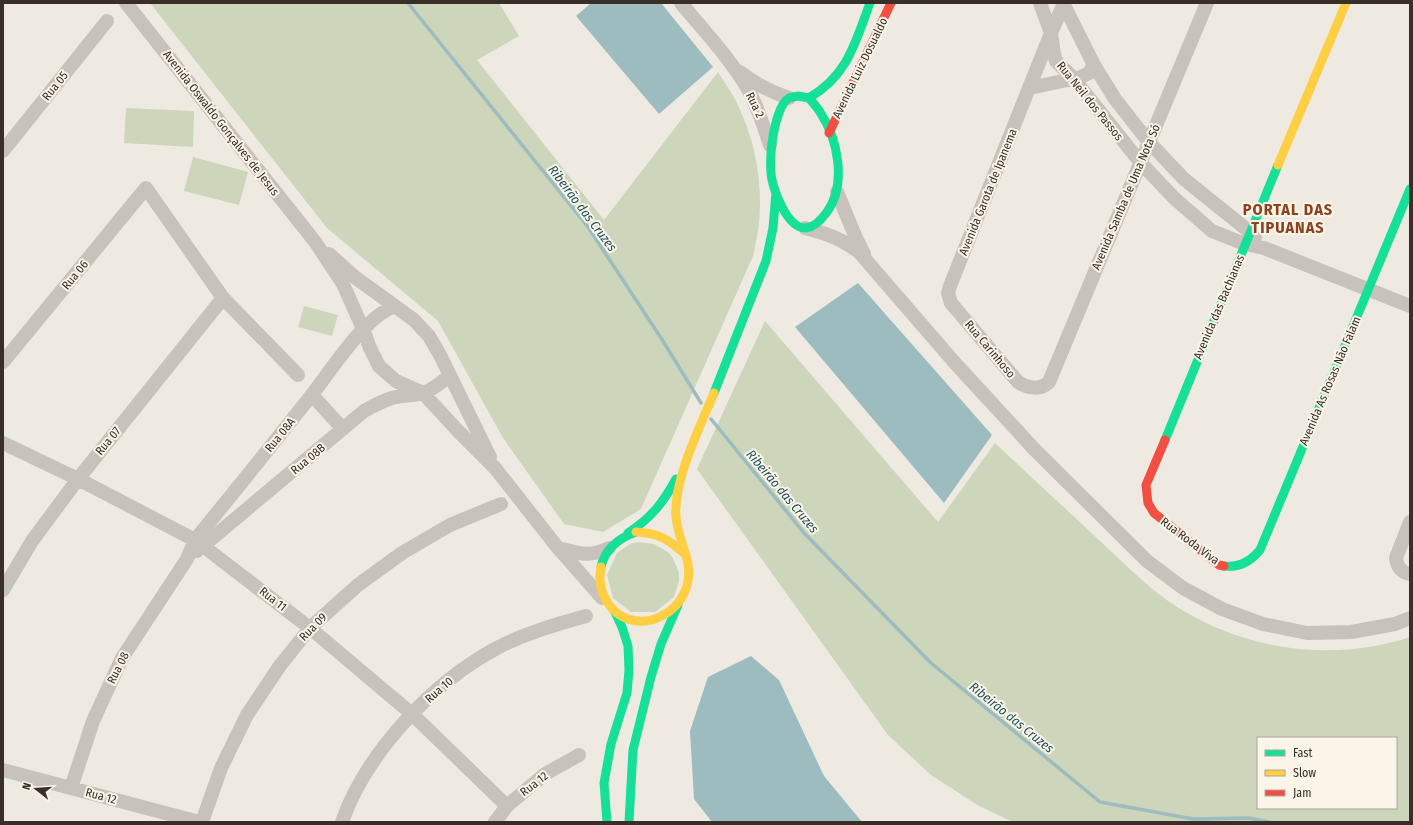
<svg xmlns="http://www.w3.org/2000/svg" width="1413" height="825" font-family="'Fira Sans Condensed',sans-serif">
<style>
.green{fill:#cdd5bb;fill-rule:evenodd}
.water{fill:#9dbcbf}
.lines{fill:none;stroke-linecap:round;stroke-linejoin:round}
.stream{stroke:#9dbcbf;stroke-width:3.5}
.street{stroke:#c7c2bb;stroke-width:14}
.fast{stroke:#16e098;stroke-width:9}
.slow{stroke:#ffcf43;stroke-width:9}
.jam{stroke:#f24e42;stroke-width:9}
.labels{text-anchor:middle;stroke-width:4;stroke-linejoin:round;paint-order:stroke}
.street-label{font-size:12px;fill:#382f28;stroke:#faf4e9}
.water-label{font-size:13px;font-style:italic;fill:#1c505b;stroke:#faf4e9}
.district-label{font-size:16px;font-weight:bold;letter-spacing:1px;fill:#89431f;stroke:#faf4e9}
</style>
<rect width="100%" height="100%" fill="#eeeae1"/>
<path class="green" d="M150,3H499L519,36L477,60L604,220L718,72C724,82 731,91 736,101C755,140 763,180 759,223C758,234 755,246 753,256L641,509L603,532L564,524L503,438L438,321L327,228Z
M126,108L194,111L193,147L124,143Z
M193,157L248,172L239,205L184,191Z
M304,306L338,315L332,336L298,327Z
M765,321L938,522L995,443C1030,476 1066,509 1101,542C1127,566 1152,592 1182,610C1250,651 1335,662 1410,637V822H1013L979,806L931,775L888,735L697,469ZM1258,738H1396V808H1258Z
M638,542L654,544L668,552L673,558L679,573V581L674,597L655,612H631L613,598L607,575L617,553L630,544Z"/>
<path class="water" d="M591,3H661L713,67L659,114L576,16Z
M858,283L992,435L944,503L795,327Z
M751,656L779,680L824,776L862,822H712L694,799L690,731L708,677Z"/>
<g class="lines">
<path class="stream" d="M408,3L588,227L663,341L701,403
M711,419L804,533L931,663L1100,802L1193,819L1249,818L1269,822"/>
<path class="street" d="M126,3L316,243L343,284L363,329L370,348L379,366L396,381L423,393L459,432L495,468L558,548L602,598
M681,3C704,31 731,59 749,91C758,108 764,127 770,145
M1040,3L1051,33L1054,54L1056,61L1074,79L1140,162L1174,198L1212,231L1245,244L1264,248L1410,306
M1063,3L1094,65L1115,99L1148,141L1184,179L1250,232L1255,238
M1064,3L1051,33L950,286L948,293L951,303L1018,382C1027,388 1040,391 1049,382L1207,3
M740,72C755,84 771,92 789,98
M1030,88L1081,77L1089,73L1094,65
M3,151L107,21
M837,192L856,238L864,254
M805,228C828,234 840,238 859,252L954,362L1035,450L1147,561L1183,588L1222,609L1263,624L1307,633L1351,632L1395,624L1410,618
M329,254L356,278L414,320L429,336L440,355L490,457
M3,362L146,188L223,298L298,375
M312,395L343,429
M3,443L78,479L195,540L203,546L310,628L412,714L507,806
M1410,522L1396,558C1397,567 1402,573 1410,574
M558,548C578,553 589,558 609,548
M197,551L364,411C373,406 382,401 392,398C402,395 414,396 423,393C432,390 442,382 449,376
M3,590L32,541L78,479L223,298
M3,770L199,822
M71,788L93,721L122,658L187,559L195,540C234,492 272,445 310,397C331,371 364,317 395,306
M202,822L221,768L247,715L279,667L310,628L358,585L402,553L450,525L501,504
M342,822C366,753 433,682 497,648C525,633 555,625 586,616
M495,822L507,806L545,774L579,755"/>
<path class="fast" d="M798,96L809,98C813,103 817,107 820,112C838,139 847,184 827,212C822,219 815,227 806,228C787,229 772,188 771,173C770,161 771,148 773,136C775,126 779,104 789,98C791,97 795,97 798,96Z
M809,98C848,75 855,43 870,3
M714,393L766,261L773,228L776,193
M1165,440L1278,165
M628,533C651,518 663,503 676,479
M1224,566C1239,568 1250,562 1260,550L1410,189
M601,567C605,549 619,538 636,532
M607,822L604,783L611,744L627,693L629,670L628,646L622,627L615,612
M629,822L633,750L651,677L661,644L678,605"/>
<path class="slow" d="M1278,165L1346,3
M686,556C683,544 677,530 676,517C673,481 700,427 714,393
M601,567C599,577 600,587 604,596C627,647 704,614 686,555C669,540 660,533 636,532"/>
<path class="jam" d="M829,133L891,3
M1165,440L1146,485L1148,503L1154,513L1219,565L1224,566"/>
</g>
<g class="labels">
<g class="street-label">
<text transform="translate(860 68) rotate(-64)" y="4">Avenida Luiz Dosualdo</text>
<text transform="translate(55 86) rotate(-51)" y="4">Rua 05</text>
<text transform="translate(1090 101) rotate(51)" y="4">Rua Neil dos Passos</text>
<text transform="translate(755 105) rotate(64)" y="4">Rua 2</text>
<text transform="translate(221 123) rotate(52)" y="4">Avenida Oswaldo Gonçalves de Jesus</text>
<text transform="translate(988 192) rotate(-68)" y="4">Avenida Garota de Ipanema</text>
<text transform="translate(1126 197) rotate(-67)" y="4">Avenida Samba de Uma Nota Só</text>
<text transform="translate(75 275) rotate(-51)" y="4">Rua 06</text>
<text transform="translate(1219 307) rotate(-67)" y="4">Avenida das Bachianas</text>
<text transform="translate(990 349) rotate(50)" y="4">Rua Carinhoso</text>
<text transform="translate(1330 381) rotate(-67)" y="4">Avenida As Rosas Não Falam</text>
<text transform="translate(280 435) rotate(-51)" y="4">Rua 08A</text>
<text transform="translate(108 441) rotate(-51)" y="4">Rua 07</text>
<text transform="translate(308 459) rotate(-40)" y="4">Rua 08B</text>
<text transform="translate(1190 541) rotate(37)" y="4">Rua Roda Viva</text>
<text transform="translate(273 599) rotate(38)" y="4">Rua 11</text>
<text transform="translate(313 627) rotate(-46)" y="4">Rua 09</text>
<text transform="translate(118 668) rotate(-63)" y="4">Rua 08</text>
<text transform="translate(439 690) rotate(-41)" y="4">Rua 10</text>
<text transform="translate(534 784) rotate(-38)" y="4">Rua 12</text>
<text transform="translate(101 796) rotate(15)" y="4">Rua 12</text>
</g>
<g class="water-label">
<text transform="translate(583 208) rotate(53)" y="5">Ribeirão das Cruzes</text>
<text transform="translate(783 491) rotate(50)" y="5">Ribeirão das Cruzes</text>
<text transform="translate(1012 717) rotate(39)" y="5">Ribeirão das Cruzes</text>
</g>
<g class="district-label">
<text x="1288" y="215">PORTAL DAS<tspan x="1288" dy="18">TIPUANAS</tspan></text>
</g>
</g>
<rect width="1413" height="825" fill="none" stroke="#382f28" stroke-width="8"/>
<rect x="1257" y="737" width="140" height="72" fill="#faf4e9" stroke="#aca59c"/>
<rect x="1265" y="750" width="20" height="6" fill="#16e098" stroke="#aca59c"/>
<text x="1293" y="757" font-size="12" fill="#382f28">Fast</text>
<rect x="1265" y="770" width="20" height="6" fill="#ffcf43" stroke="#aca59c"/>
<text x="1293" y="777" font-size="12" fill="#382f28">Slow</text>
<rect x="1265" y="790" width="20" height="6" fill="#f24e42" stroke="#aca59c"/>
<text x="1293" y="797" font-size="12" fill="#382f28">Jam</text>
<g transform="translate(36 789) rotate(287)" stroke="#faf4e9" stroke-width="3" paint-order="stroke">
<path d="M0-3L7 15L0 10L-7 15Z" fill="#382f28"/>
<text y="-6" font-size="11" font-weight="bold" text-anchor="middle" fill="#382f28">N</text>
</g>
</svg>
